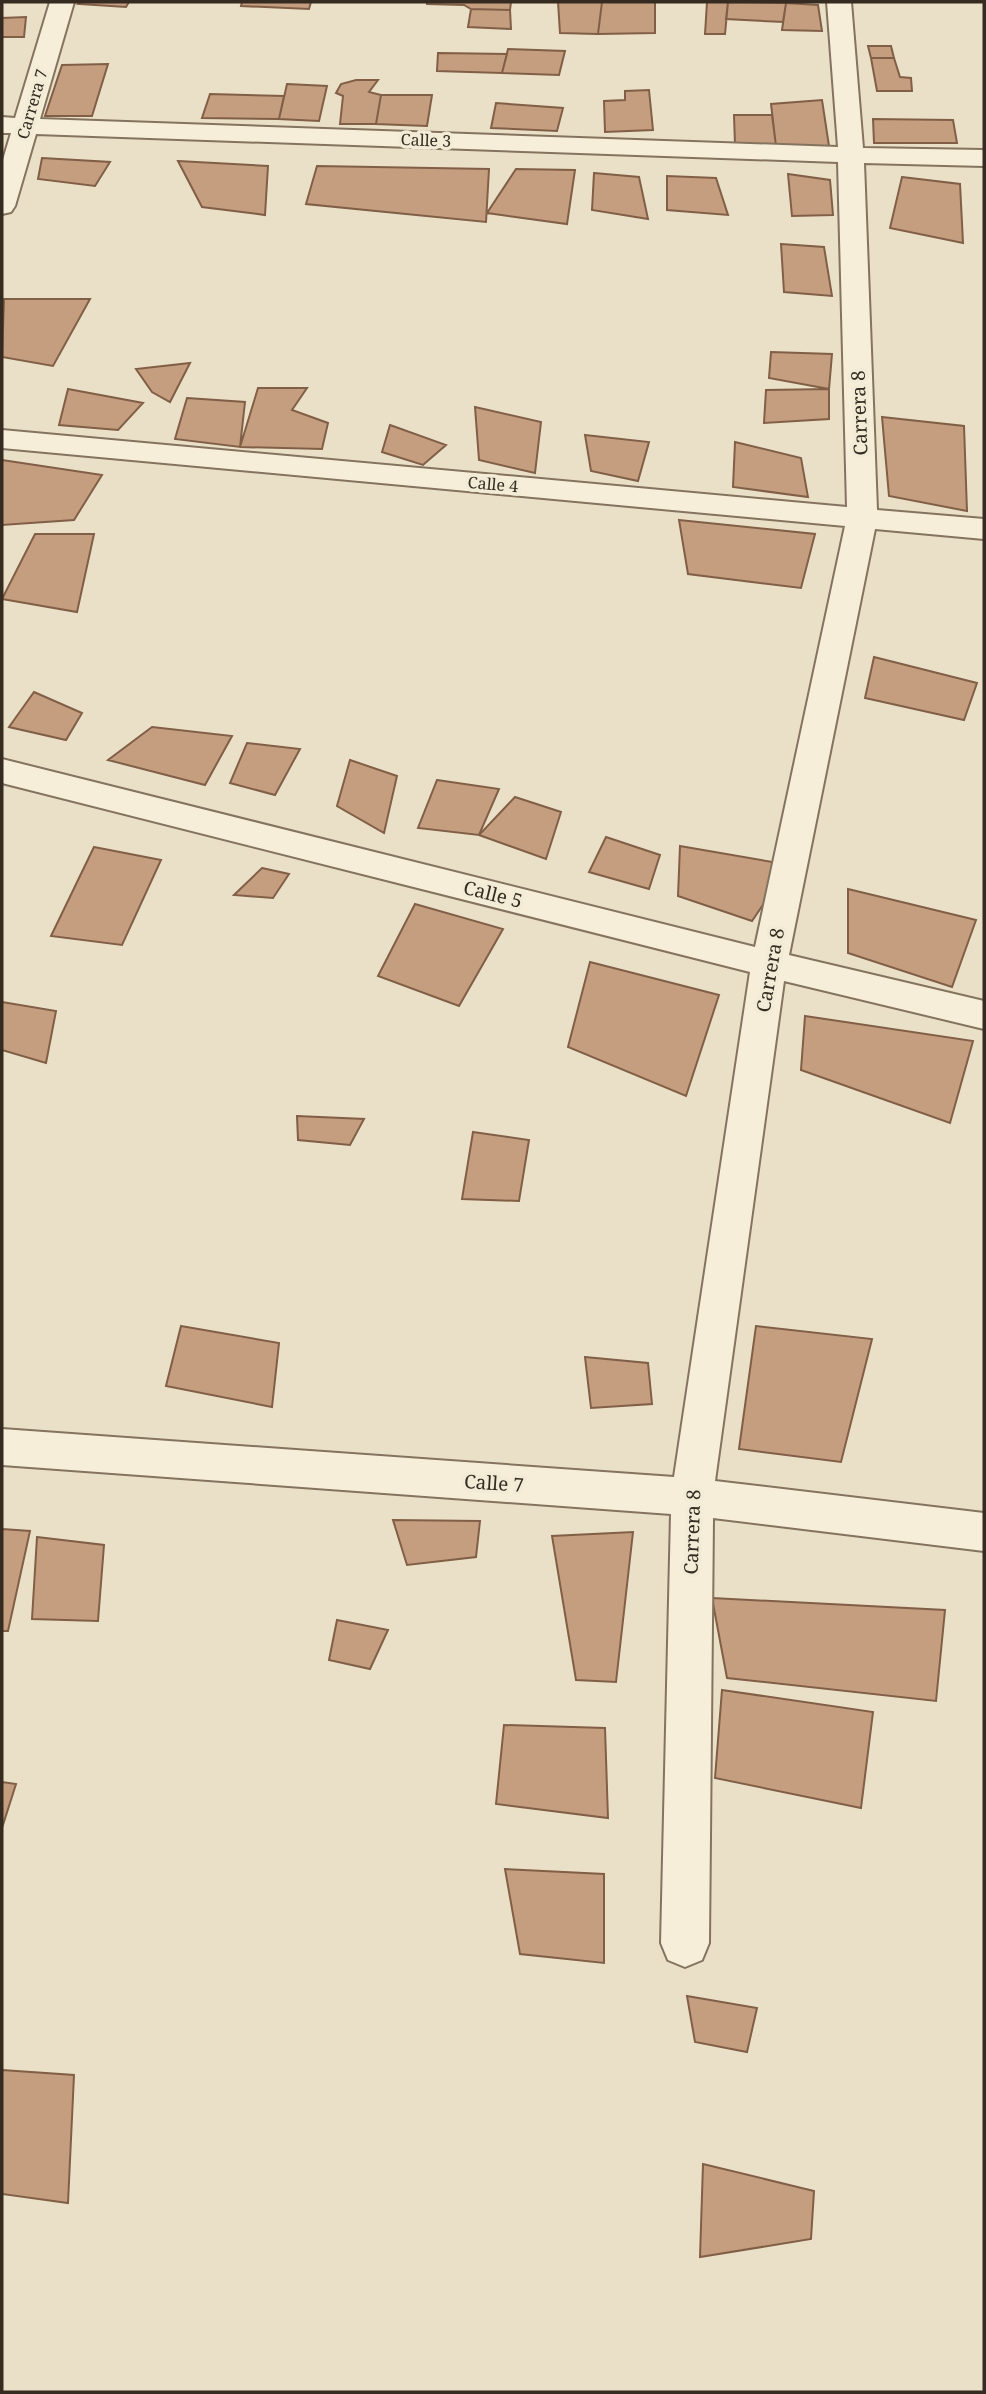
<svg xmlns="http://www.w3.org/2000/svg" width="986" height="2394" font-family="'Noto Serif',serif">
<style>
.building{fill:#c59e80;stroke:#815f46;stroke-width:2}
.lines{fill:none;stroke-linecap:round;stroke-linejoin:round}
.street-casing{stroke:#84735e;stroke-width:4}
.street{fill:#f6eed9;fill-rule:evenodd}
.labels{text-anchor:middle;stroke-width:7;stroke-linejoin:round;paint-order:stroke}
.far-street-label{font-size:16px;fill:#362b20;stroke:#f2ebd6}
.street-label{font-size:19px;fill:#362b20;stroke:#f2ebd6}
</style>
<rect width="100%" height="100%" fill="#eae0c7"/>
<path class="building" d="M80,2H129L126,7L78,4Z
M242,2H311L309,9L241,6Z
M427,2H511L510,10L471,9L464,5L427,4Z
M558,2H602L598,34L560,33Z
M602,2H655V33L598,34Z
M707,2H728L725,34H705Z
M728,2L786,3L783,22L726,19Z
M786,3L818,5L822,31L782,30Z
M471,9L510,10L511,29L468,27Z
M26,17L24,37H2V18Z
M868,46H891L894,58H871Z
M508,49L565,51L559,75L502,73Z
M438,53L507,54L502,73L437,71Z
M871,58H894L900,77L911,78L912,91H877Z
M108,64L92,116H45L62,65Z
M356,80H378L369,92L381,95L376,124H340L343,96L336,93L341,84Z
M287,84L327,86L319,121L279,119Z
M649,90L653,130L605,132L604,101L625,100V91Z
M210,94L284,96L279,119L202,118Z
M381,95H432L427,126L376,124Z
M822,100L829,146H776L771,104Z
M496,103L563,108L557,131L491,128Z
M734,115H772L776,146L735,145Z
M873,119L953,120L957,143H874Z
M42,158L110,162L95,186L38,179Z
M178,161L268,166L265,215L202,207Z
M317,166L489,169L486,222L306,204Z
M516,169L575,170L567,224L487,213Z
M594,173L639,177L648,219L592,210Z
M788,174L830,180L833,215L792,216Z
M667,176L716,178L728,215L667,210Z
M902,177L960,184L963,243L890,228Z
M781,244L824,247L832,296L784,292Z
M4,299H90L53,366L2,357Z
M771,352L832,354L829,389L769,378Z
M190,363L170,402L152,392L136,369Z
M258,388H307L292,410L328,423L322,449L240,447Z
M68,389L143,403L118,430L59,425Z
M829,389V419L764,423L766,390Z
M187,398L245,402L240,447L175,439Z
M475,407L541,422L535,473L479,460Z
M882,417L964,426L967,511L889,496Z
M390,425L446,445L423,465L382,452Z
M585,435L649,442L638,481L591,471Z
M735,442L801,458L808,497L733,487Z
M2,460L102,475L74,520L2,525Z
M679,520L815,534L801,588L688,574Z
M35,534H94L77,612L2,599Z
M874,657L977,683L964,720L865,698Z
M34,692L82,713L66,740L9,727Z
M152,727L232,736L205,785L108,760Z
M247,743L300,749L275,795L230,783Z
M350,760L397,776L384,833L337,806Z
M437,780L499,789L479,835L418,828Z
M515,797L561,812L546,859L479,835Z
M606,837L660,855L649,889L589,872Z
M680,846L790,865L752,921L678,896Z
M94,847L161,860L122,945L51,936Z
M262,868L289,874L273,898L234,895Z
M848,889L976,920L952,987L848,953Z
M415,904L503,929L459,1006L378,976Z
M590,962L719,995L686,1096L568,1047Z
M2,1002L56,1011L46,1063L2,1050Z
M805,1016L973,1041L950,1123L801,1070Z
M297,1116L364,1119L350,1145L298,1140Z
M473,1132L529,1140L519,1201L462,1199Z
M181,1326L279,1343L272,1407L166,1386Z
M756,1326L872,1339L841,1462L739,1449Z
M585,1357L648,1363L652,1404L591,1408Z
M393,1520L480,1521L476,1557L407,1565Z
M2,1529L30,1531L8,1631H2Z
M633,1532L616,1682L576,1680L552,1536Z
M37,1537L104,1545L98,1621L32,1619Z
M712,1598L945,1610L936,1701L727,1678Z
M337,1620L388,1630L370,1669L329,1660Z
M722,1690L873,1712L861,1808L715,1778Z
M504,1725L605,1728L608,1818L496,1804Z
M2,1782L16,1784L2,1828Z
M505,1869L604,1874V1963L520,1954Z
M687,1996L757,2008L747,2052L695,2042Z
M2,2070L74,2075L68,2203L2,2194Z
M703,2164L814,2191L811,2239L700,2257Z"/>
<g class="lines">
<g class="street-casing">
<path id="street" d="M50,2H74L40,119L838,147L827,2H851L863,148L984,150V166L864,163L877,510L984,519V539L875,529L789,955L984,1001V1029L784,981L715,1481L984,1513V1551L713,1518L709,1943L702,1960L685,1967L668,1960L661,1943L671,1514L2,1465V1429L674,1477L750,972L2,783V759L755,947L845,526L2,448V430L847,507L838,162L36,134L15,206L11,212L2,214V163L11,133H2V117L15,118Z"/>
</g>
<use href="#street" class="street"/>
</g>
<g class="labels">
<g class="far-street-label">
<text transform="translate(32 104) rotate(-74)" y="6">Carrera 7</text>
<text transform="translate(426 140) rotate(2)" y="6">Calle 3</text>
<text transform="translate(493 484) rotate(5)" y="6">Calle 4</text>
</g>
<g class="street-label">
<text transform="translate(859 413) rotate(-92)" y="7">Carrera 8</text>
<text transform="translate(493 894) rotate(14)" y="7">Calle 5</text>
<text transform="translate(770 970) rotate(-80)" y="7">Carrera 8</text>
<text transform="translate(494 1483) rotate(4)" y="7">Calle 7</text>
<text transform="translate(692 1532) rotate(-88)" y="7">Carrera 8</text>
</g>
</g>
<rect width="986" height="2394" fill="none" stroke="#362b20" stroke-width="7"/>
</svg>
